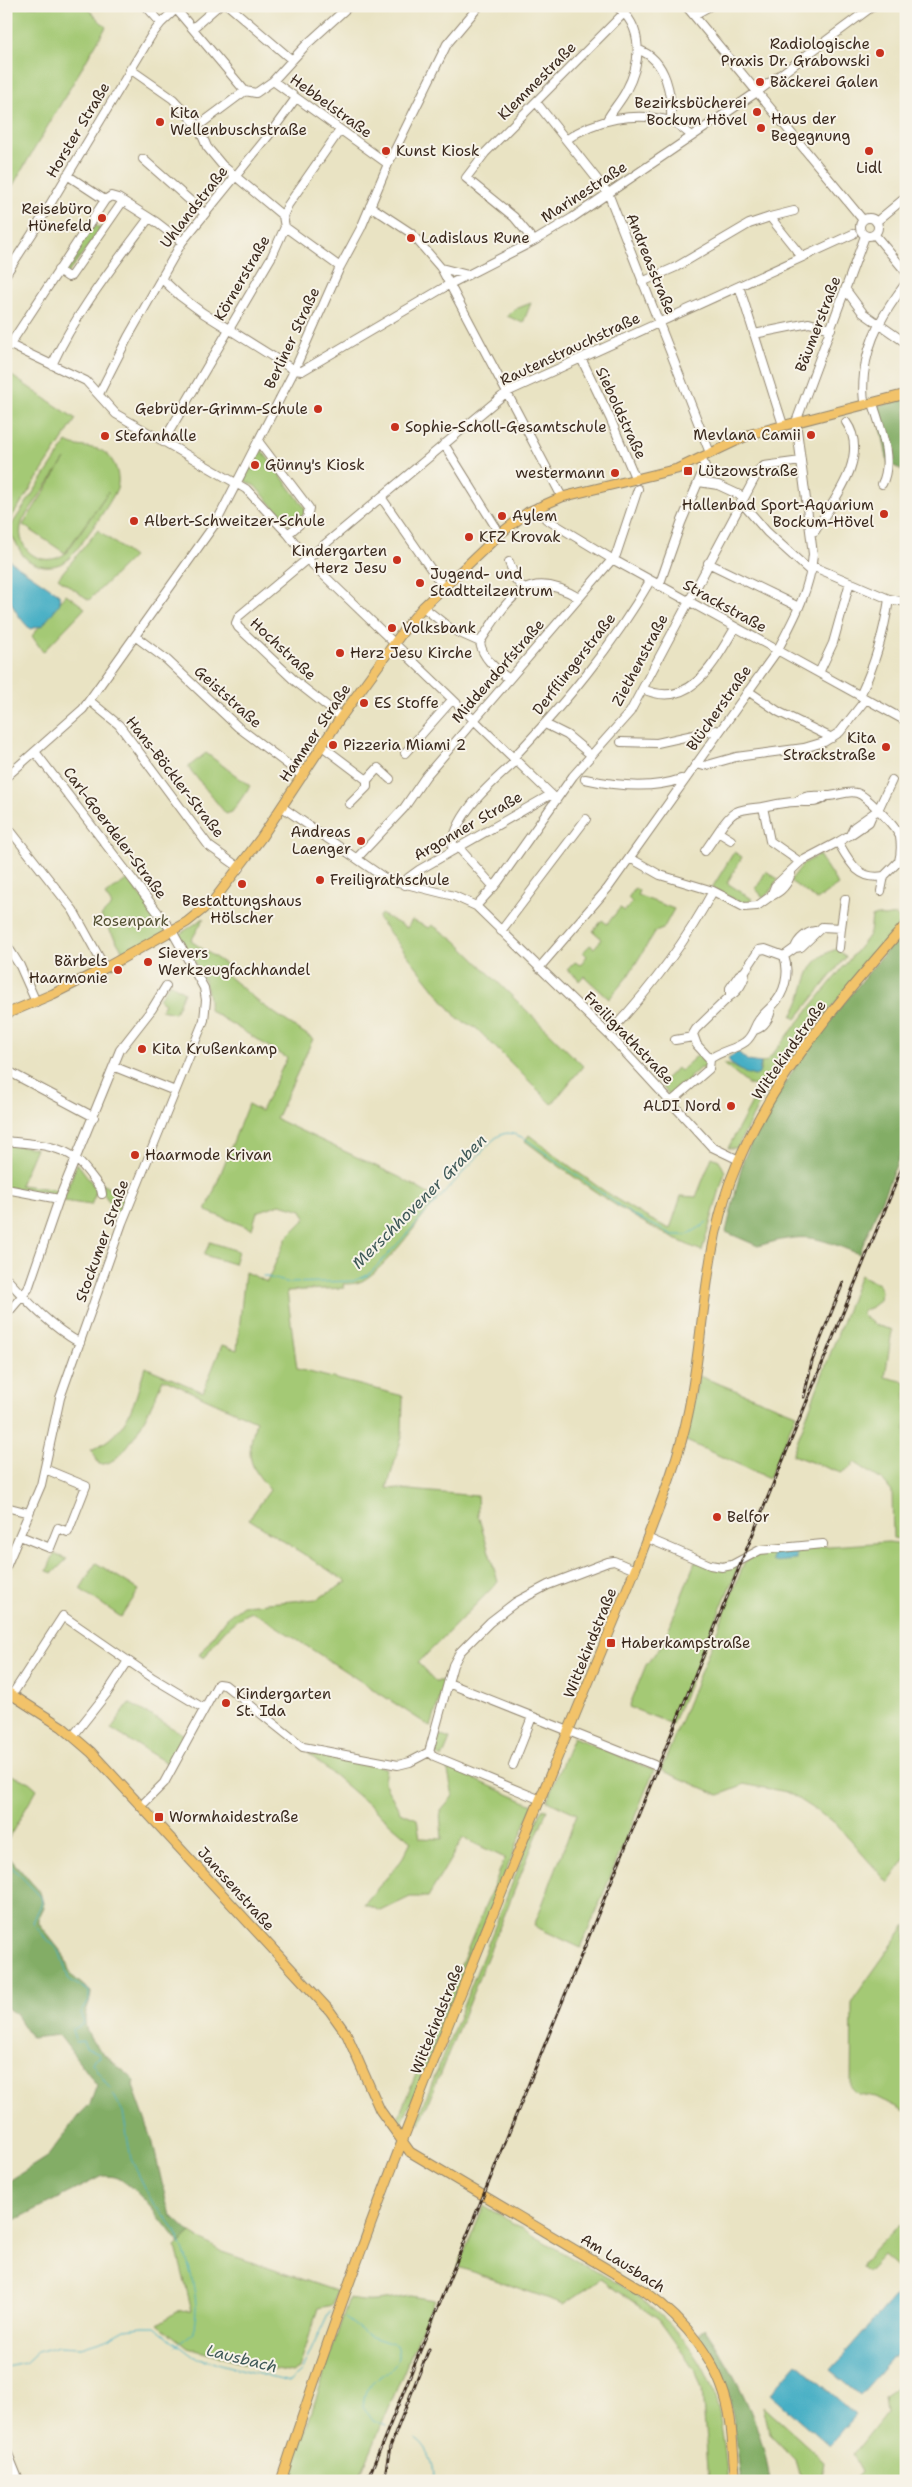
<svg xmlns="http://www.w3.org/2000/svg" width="912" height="2487" font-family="'Shantell Sans',sans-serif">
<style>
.green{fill:#a4c974;stroke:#707a49;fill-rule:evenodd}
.forest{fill:#83ad66;stroke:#5f6c42}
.water{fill:#46afc5;stroke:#406c72}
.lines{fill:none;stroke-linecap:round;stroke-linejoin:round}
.stream{stroke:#46afc5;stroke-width:1}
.canal{stroke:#46afc5;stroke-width:5.5}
.minor-casing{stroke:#928670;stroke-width:10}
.major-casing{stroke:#928670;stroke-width:11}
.minor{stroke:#fff;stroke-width:8}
.major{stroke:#f2c36a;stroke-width:9}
.rail-casing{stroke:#3b2a1e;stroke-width:3}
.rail{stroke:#f7f3e8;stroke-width:1;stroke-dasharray:4;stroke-linecap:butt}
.poi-dot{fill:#c8321e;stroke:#f7f3e8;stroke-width:2}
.labels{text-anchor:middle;stroke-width:4;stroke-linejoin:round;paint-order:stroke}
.poi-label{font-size:15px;fill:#3b2a1e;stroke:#f7f3e8;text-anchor:start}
.street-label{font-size:15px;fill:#3b2a1e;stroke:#f7f3e8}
.park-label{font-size:15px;fill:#555234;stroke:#f7f3e8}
.water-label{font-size:16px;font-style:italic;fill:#3f5958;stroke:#f7f3e8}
</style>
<rect width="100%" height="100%" fill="#f7f3e8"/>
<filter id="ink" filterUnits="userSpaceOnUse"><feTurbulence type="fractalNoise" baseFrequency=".02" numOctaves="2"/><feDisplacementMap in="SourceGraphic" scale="10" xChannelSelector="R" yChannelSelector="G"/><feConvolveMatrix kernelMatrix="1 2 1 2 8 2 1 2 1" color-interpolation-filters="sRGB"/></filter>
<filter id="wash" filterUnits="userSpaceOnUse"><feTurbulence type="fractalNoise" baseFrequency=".0096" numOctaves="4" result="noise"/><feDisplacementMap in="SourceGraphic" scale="20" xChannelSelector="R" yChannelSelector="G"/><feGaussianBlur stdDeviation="1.12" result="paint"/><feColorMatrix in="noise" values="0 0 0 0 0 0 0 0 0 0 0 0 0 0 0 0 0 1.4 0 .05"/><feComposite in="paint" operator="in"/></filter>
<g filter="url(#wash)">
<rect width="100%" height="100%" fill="#e9e3c3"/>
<path class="green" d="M6,6H85L106,27L6,197Z
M92,223L101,229L68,273H66L62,268Z
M531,303L523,323L507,316L513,310Z
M6,372L76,419L6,526Z
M67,442C81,451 99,442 111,459C117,467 120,479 117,488C113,500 76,554 66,561C60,565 51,567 44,566C16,562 22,543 7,532ZM65,459L23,525L65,553L108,492L66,553C41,572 10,546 24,518Z
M260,448L305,508V515L291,526L255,486L245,481V475L249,468L254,470L259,461L255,458Z
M98,530L133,557L89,600L58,578Z
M66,594L85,608L43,652L32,636Z
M206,753L250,786L232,812L226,814L188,767Z
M734,852L742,857L727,883L752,899L747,906L712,888Z
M819,855L838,885L817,900L790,881L803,864Z
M766,871L778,879L769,893L763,897L756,889Z
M128,879L167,931L125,955L101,916L112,905L105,895Z
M635,888L639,891L637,895L674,909L663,929L655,932L628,976L609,999L584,976L579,981L577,977L567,970L575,962L580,965L587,956L583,952L590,945L594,948L602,939L593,931L602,920L607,924L620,908L625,911L632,902L628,898Z
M381,914L407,928L412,920L429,928L432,925L456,941L583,1066L552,1104L476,1028L458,1019L378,918Z
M877,915L884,917L895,915L904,922L830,1009L765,1093L737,1148H728L761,1086L749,1085L723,1064C734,1065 744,1073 755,1076L761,1070V1063L767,1061L866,939L870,933L872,917Z
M204,918L191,941L228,966L222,971L261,1004L313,1039L276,1119L399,1177L437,1199C419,1221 385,1269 362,1281C355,1284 350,1284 343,1284L344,1288L287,1291L297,1369L403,1396L402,1437L387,1488L477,1496L478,1515L498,1582L418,1663L435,1681H445L431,1727L262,1617L251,1612C228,1622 218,1638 204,1658L199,1655L226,1618L243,1605L317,1599L347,1582L249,1519L270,1490C246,1462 247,1456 256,1421L163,1379C154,1400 126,1468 99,1464L91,1450C129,1433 134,1403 145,1367L203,1392L222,1345L237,1350L245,1272L267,1282L287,1237L306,1218L302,1210L280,1204L257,1212L252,1229L206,1211L248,1104L261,1111L287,1058L209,1010C212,983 191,956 178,935Z
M837,949L846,957L796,1019L792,1016C810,988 801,960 837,949Z
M170,983L184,992L175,1013L161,1010L165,1003L159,999Z
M700,1053L707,1062L704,1069L700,1068L689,1078L691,1081L674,1096H670L660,1084L677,1068L680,1071Z
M529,1135C575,1170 618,1205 670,1229L681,1196L696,1197L712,1157L719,1160L725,1172L702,1251C636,1224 582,1183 525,1141Z
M6,1144L36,1148L20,1185L60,1190L54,1194L6,1187Z
M77,1163L97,1190L91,1205L63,1201L69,1186L67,1182H70Z
M102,1184L125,1198L119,1215L103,1193Z
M210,1242L238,1251L234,1264L204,1255Z
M860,1275L878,1284L881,1291L880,1300L870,1308L862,1311V1315L875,1325L892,1330L885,1377L906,1382V1540L893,1538L892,1492L883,1481L854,1462L851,1467L841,1473L792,1455Z
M699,1376L796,1414L769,1478L684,1440Z
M888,1542L906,1544V1858L888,1883L835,1823L787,1792L743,1784L740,1787L719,1795L661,1770L745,1561L762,1552L772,1550Z
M54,1554L67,1559L53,1573L47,1571Z
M695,1562L739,1565L672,1724L629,1707L646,1665L663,1643Z
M96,1563L139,1590L121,1617L80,1589Z
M129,1703L186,1736L170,1765L111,1729Z
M438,1735L450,1739L442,1758L435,1753Z
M573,1737L654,1770L581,1948L534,1926L577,1814L547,1800Z
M308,1753L386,1768L384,1782L400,1812L417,1819L420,1838L442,1839L440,1811L453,1796L447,1767L533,1805L412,2102L399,2125L396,2123L505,1858L463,1838L428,1897H410L381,1911L364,1904L401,1861L411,1841Z
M6,1773L29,1782L37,1789L6,1843Z
M542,1809L547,1810L420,2123L417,2121Z
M906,1925V2112L876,2097L858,2094L851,2087L852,2001Z
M484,2206L590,2269C645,2293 704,2344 717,2405C723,2429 725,2456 728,2481H709L702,2389L695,2370L659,2320L601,2279L564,2304L458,2267Z
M900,2224L906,2231V2261L898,2268L883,2255L867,2272L862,2267L863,2262Z
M191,2233L222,2252L336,2291L333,2305L318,2308L299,2369L292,2373L246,2364L188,2348L158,2324L176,2312L192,2311L176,2247Z
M410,2296L434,2300L358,2481H289L349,2298C367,2305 391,2299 410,2296Z
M899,2383L906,2406V2481H853L861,2472L852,2456L886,2413L884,2398Z
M763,2406L824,2461L821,2481H801L795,2460L770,2434Z"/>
<path class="forest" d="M906,399V472L888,463L877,406Z
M895,940L906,951V1141L859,1254C814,1236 806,1232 758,1246L726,1232L743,1161L759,1124L806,1050Z
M6,1854L40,1892L44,1907L39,1917V1924L63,1954L71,1975L91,1992C91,2002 84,2011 85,2022C86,2046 118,2064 134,2080L133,2086L152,2139L167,2205L172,2216L190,2233L180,2244C164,2224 140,2190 118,2178C113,2176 107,2176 102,2176L15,2220L6,2205V2183L48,2156L78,2116L90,2104L97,2085L59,2035L31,2038L15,2014L6,2007Z
M704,2328C735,2372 763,2427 770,2481H741C736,2444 735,2408 721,2374C716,2361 701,2345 699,2334Z"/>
<path class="water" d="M6,558L59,594L60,603L43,625L30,629C7,605 6,591 6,558Z
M738,1052L748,1061L761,1063L759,1074L755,1076L745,1073L731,1064L728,1058Z
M796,1552V1560L773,1562L772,1554Z
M895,2296L906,2305V2343L860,2395L830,2370Z
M797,2363L856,2415L829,2446L770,2394Z"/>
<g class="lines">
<path class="stream" d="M263,1276L290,1283L353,1281L368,1275L381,1262L490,1143C503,1130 511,1131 527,1140L631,1214L673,1235H687L707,1223
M6,1861L41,1897L42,1903L33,1922L34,1925L60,1953L69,1980L89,1991V2000L81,2013L83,2024L72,2030L76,2042L83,2041L86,2048L99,2053L100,2057L94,2059L92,2063L110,2089
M113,2094L123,2112L131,2159L154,2206C178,2219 196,2281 196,2308C196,2316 194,2324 194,2332L176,2346
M345,2318L369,2336L396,2345C406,2372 377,2372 366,2391C364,2395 364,2402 363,2406L373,2421L386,2426
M6,2367L25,2363L37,2352L59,2346L81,2347L109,2338L125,2329L143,2327H155L194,2357L289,2382L301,2372L328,2314L331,2312
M415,2439C427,2445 437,2468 433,2481"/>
<path class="canal" d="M906,2383L903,2386L906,2398"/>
</g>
</g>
<g filter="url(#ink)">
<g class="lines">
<g class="minor-casing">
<path id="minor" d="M146,6L161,23
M229,6L292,60
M686,6L863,220
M176,9L245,91L256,93L273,81L388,164
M694,15L710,6
M193,28L218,6
M639,50C667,60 672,96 671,121
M130,69L173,99L198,126L207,147L222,165L283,216
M273,81L306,45L349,6
M536,102L608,193L710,453
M607,120C613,109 621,101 626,91C641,63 645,27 616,6
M198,126L245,91
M566,140C594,119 637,111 670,121C678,123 686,131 692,136
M143,159L204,213
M105,200L111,196L118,198L156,222L182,242
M370,206L411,233L441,268L562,497
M770,217L794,211
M860 227a9 9 0 1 1 18 0a9 9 0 1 1-18 0Z
M876,222L906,197
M285,227L340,267
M875,235L906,272
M534,241L514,217L466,178L485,153L631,6
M441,268L468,275
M58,270L68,277L71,276L123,201
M6,274L34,231L151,36L161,23L179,6
M161,278L180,296L203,313L294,370L302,371L450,284L534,241L572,218L757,92L873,6
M642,282L676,267L749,224L770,217L802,257
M739,286L783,425
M846,290L863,313L906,343
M754,334L809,323L831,329
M6,343L86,381L116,414L246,489L288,534L308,560L556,799
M9,346L105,200L67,175
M581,358L610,418L636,480
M52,365C77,311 114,265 149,218
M99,394L128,337L182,242L269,135L296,98
M873,403C880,427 894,460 882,484
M865,405C862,395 863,384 864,374C868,337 885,311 906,283
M258,441L309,508L307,518L288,534
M163,442L272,256L285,227L283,216L288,205L340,130
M444,444L500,534
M699,482L718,485L744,497
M381,497L444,588
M741,502L767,532L811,572
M538,507L546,519L612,559L906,721
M811,532L815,531C832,502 871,457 846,422
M509,562L516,580L523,588
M708,563L799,607
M812,566L889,599C884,634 875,664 860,696
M659,586L681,523L705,466L701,458
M889,599L906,602
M423,607L451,629L480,642
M136,637L167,660L238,727L303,776
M819,673L833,643L850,582
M509,679C497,670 482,658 480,642C507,601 525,565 579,598
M643,689C691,711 715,661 735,628
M748,691L779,712L832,738
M90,701L119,725L209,846L240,868
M341,717L295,681L238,627L236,623L239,616L507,392L853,234
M545,724L567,735L591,755
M621,742L657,743L716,730L719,732
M322,746L367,780V787L350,804
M405,753L452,700
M513,758C565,703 612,647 650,581
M697,764L704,766L736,757L804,748L824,742L840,732L866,699
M6,777L83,709L217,521L293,373L340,267L361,228L388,164L447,44L479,6
M585,779C616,786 650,790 681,779L685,780
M367,780L378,768L390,779
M282,807L386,879L454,896L476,906L611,1037L712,1147L739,1160
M6,825L73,910L105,968
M850,835L869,822L872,815
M731,840L718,832C733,809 736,810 763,807
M838,842L850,835L854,827L878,810L892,780
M458,847L494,887
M452,851C452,815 492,783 516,761
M705,851L718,832
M357,858L404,808L426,776L616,555L638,489
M800,862L770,841L763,807C773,805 784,802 795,802C806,801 815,805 825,797
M405,885L408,878L419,870L550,795
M713,891L744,907L757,906L771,896L775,886L800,862L838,842C849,861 858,881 884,876L899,861C901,854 901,844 900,837C897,828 867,796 857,793C847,790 836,797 826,796C816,796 807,794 797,801
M881,891L884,876
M771,896C781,892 788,884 791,873
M476,906L498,882L573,776L630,712L759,470L764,466L801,461
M501,931L586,819
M6,944L20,966L36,1002
M795,948C798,939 807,932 815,931
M839,948L841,928
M784,956L795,948L801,947L822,927L841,928L845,899
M539,968L608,888L777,651C793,621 811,588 813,554L796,422L865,236
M730,996C738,991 745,982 745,971
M755,1030C764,1027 771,1017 771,1007
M608,1034C649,991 685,943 713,891L660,875L630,858
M675,1040L693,1037
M115,1067L175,1091
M6,1070L94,1117
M671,1102L709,1069L710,1059C720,1051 734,1050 745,1042C754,1035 753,1028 759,1020C763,1014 767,1011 772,1006C785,994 790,973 784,956L765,949L759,950L745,971L739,975L730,988V996L696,1029L693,1034L697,1045L710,1059
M6,1141C28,1144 58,1144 75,1158C85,1166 93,1179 101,1189L102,1194
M6,1189L59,1199L28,1289L6,1315
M59,1199L120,1050L152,1009L166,986
M6,1278C29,1303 50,1326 80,1343
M6,1507L29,1513
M20,1536L50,1548L58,1528L68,1532L86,1486L45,1469
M647,1538L710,1565L722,1567L732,1565L760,1550L823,1544
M6,1567L41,1485L60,1398L122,1223L204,1020L206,1000L204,988L172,931L36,753
M448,1683L654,1765
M12,1695L63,1616L153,1678L203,1708
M73,1736L107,1693L128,1661
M429,1752L453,1665L460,1652L490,1622L516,1602L548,1585L608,1562L614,1561L635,1570
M429,1752L434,1756L541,1800
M513,1765L532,1717
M141,1806L164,1783L218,1684L225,1685L303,1747L398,1765L410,1762L429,1752
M6,2449L19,2481"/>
</g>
<g class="major-casing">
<path id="major" d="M6,1014L53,994L105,968L187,922L214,900L261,838L341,717L407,626L423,607L500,534L528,512L562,497L677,469L751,434L906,394
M6,1691L62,1727L91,1752L330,2011L347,2035L380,2110L410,2152L646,2292C686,2321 719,2362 729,2412C733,2434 733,2458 736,2481
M281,2481C381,2171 511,1871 635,1570C655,1517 678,1465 689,1409C704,1333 704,1255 730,1182C766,1083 838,1003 906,924"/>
</g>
<use href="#minor" class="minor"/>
<use href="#major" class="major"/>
<g class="rail-casing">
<path id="rail" d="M804,1397L812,1361L843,1283
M367,2481L906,1158
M384,2481L390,2447L429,2349"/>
</g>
<use href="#rail" class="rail"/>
</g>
</g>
<g class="poi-dot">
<circle cx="880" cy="53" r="5"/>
<circle cx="760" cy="82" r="5"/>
<circle cx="757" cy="112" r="5"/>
<circle cx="160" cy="122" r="5"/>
<circle cx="761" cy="128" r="5"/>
<circle cx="386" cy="151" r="5"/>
<circle cx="869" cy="151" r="5"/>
<circle cx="102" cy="218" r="5"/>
<circle cx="411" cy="238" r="5"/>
<circle cx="318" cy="409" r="5"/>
<circle cx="395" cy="427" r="5"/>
<circle cx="811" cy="435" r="5"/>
<circle cx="105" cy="436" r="5"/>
<circle cx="255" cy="465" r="5"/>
<rect x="683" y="466" width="10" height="10" rx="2.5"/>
<circle cx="615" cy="473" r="5"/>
<circle cx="884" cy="514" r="5"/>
<circle cx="502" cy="516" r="5"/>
<circle cx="134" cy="521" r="5"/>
<circle cx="469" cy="537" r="5"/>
<circle cx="397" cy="560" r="5"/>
<circle cx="420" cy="583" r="5"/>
<circle cx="392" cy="628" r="5"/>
<circle cx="340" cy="653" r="5"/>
<circle cx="364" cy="703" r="5"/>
<circle cx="333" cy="745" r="5"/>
<circle cx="886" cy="747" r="5"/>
<circle cx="361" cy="841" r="5"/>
<circle cx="320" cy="880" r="5"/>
<circle cx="242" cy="884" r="5"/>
<circle cx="148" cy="962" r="5"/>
<circle cx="118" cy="970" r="5"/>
<circle cx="142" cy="1049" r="5"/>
<circle cx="731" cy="1106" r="5"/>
<circle cx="135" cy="1155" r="5"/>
<circle cx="717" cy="1517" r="5"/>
<rect x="606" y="1638" width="10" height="10" rx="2.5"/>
<circle cx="226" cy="1703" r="5"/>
<rect x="154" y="1812" width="10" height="10" rx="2.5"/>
</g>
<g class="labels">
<g class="poi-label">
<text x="870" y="49" text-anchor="end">Radiologische<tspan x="870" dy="17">Praxis Dr. Grabowski</tspan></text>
<text x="770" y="87">Bäckerei Galen</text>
<text x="747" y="108" text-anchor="end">Bezirksbücherei<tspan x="747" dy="17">Bockum Hövel</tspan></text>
<text x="170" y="118">Kita<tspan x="170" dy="17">Wellenbuschstraße</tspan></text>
<text x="771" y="124">Haus der<tspan x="771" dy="17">Begegnung</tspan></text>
<text x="396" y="156">Kunst Kiosk</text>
<text x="869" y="173" text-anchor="middle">Lidl</text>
<text x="92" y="214" text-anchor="end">Reisebüro<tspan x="92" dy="17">Hünefeld</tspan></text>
<text x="421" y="243">Ladislaus Rune</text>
<text x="308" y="414" text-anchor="end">Gebrüder-Grimm-Schule</text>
<text x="405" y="432">Sophie-Scholl-Gesamtschule</text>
<text x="801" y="440" text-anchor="end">Mevlana Camii</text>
<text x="115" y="441">Stefanhalle</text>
<text x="265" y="470">Günny's Kiosk</text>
<text x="698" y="476">Lützowstraße</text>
<text x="605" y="478" text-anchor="end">westermann</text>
<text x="874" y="510" text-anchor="end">Hallenbad Sport-Aquarium<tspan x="874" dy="17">Bockum-Hövel</tspan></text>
<text x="512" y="521">Aylem</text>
<text x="144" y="526">Albert-Schweitzer-Schule</text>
<text x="479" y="542">KFZ Krovak</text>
<text x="387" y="556" text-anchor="end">Kindergarten<tspan x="387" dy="17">Herz Jesu</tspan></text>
<text x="430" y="579">Jugend- und<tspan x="430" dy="17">Stadtteilzentrum</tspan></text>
<text x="402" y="633">Volksbank</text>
<text x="350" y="658">Herz Jesu Kirche</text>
<text x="374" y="708">ES Stoffe</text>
<text x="876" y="743" text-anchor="end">Kita<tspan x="876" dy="17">Strackstraße</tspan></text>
<text x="343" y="750">Pizzeria Miami 2</text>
<text x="351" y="837" text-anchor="end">Andreas<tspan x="351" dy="17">Laenger</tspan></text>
<text x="330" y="885">Freiligrathschule</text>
<text x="242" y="906" text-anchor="middle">Bestattungshaus<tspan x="242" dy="17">Hölscher</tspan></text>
<text x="158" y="958">Sievers<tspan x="158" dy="17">Werkzeugfachhandel</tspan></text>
<text x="108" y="966" text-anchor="end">Bärbels<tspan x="108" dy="17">Haarmonie</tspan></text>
<text x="152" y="1054">Kita Krußenkamp</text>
<text x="721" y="1111" text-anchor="end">ALDI Nord</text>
<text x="145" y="1160">Haarmode Krivan</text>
<text x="727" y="1522">Belfor</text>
<text x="621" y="1648">Haberkampstraße</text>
<text x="236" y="1699">Kindergarten<tspan x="236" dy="17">St. Ida</tspan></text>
<text x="169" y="1822">Wormhaidestraße</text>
</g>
<g class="street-label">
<text transform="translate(537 81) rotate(-45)" y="5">Klemmestraße</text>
<text transform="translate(331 106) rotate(36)" y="5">Hebbelstraße</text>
<text transform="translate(78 130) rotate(-59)" y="5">Horster Straße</text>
<text transform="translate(584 192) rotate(-33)" y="5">Marinestraße</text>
<text transform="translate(194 207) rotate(-52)" y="5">Uhlandstraße</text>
<text transform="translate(651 264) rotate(68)" y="5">Andreasstraße</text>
<text transform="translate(242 278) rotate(-60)" y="5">Körnerstraße</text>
<text transform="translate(818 324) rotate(-69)" y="5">Bäumerstraße</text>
<text transform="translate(292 338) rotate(-65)" y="5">Berliner Straße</text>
<text transform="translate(570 349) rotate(-25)" y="5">Rautenstrauchstraße</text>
<text transform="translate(621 413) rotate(65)" y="5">Sieboldstraße</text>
<text transform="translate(725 606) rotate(29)" y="5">Strackstraße</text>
<text transform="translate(283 649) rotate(43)" y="5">Hochstraße</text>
<text transform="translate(640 660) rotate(-62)" y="5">Ziethenstraße</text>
<text transform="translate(574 664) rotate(-52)" y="5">Derfflingerstraße</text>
<text transform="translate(498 671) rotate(-49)" y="5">Middendorfstraße</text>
<text transform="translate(228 697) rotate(42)" y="5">Geiststraße</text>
<text transform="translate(719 708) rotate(-55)" y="5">Blücherstraße</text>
<text transform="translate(315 733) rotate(-56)" y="5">Hammer Straße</text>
<text transform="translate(175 777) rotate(52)" y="5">Hans-Böckler-Straße</text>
<text transform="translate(468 826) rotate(-30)" y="5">Argonner Straße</text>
<text transform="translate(115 833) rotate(53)" y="5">Carl-Goerdeler-Straße</text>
<text transform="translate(629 1038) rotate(46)" y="5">Freiligrathstraße</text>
<text transform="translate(789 1050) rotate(-55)" y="5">Wittekindstraße</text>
<text transform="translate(102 1241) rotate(-70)" y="5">Stockumer Straße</text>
<text transform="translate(590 1643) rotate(-68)" y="5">Wittekindstraße</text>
<text transform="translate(236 1889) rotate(48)" y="5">Janssenstraße</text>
<text transform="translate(437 2019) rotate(-68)" y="5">Wittekindstraße</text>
<text transform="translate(623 2263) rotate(32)" y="5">Am Lausbach</text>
</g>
<g class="park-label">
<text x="131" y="926">Rosenpark</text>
</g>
<g class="water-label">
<text transform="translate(419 1201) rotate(-45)" y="6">Merschhovener Graben</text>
<text transform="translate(242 2358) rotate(14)" y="6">Lausbach</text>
</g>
</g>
<rect width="912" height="2487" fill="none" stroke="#f7f3e8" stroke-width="25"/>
</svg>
